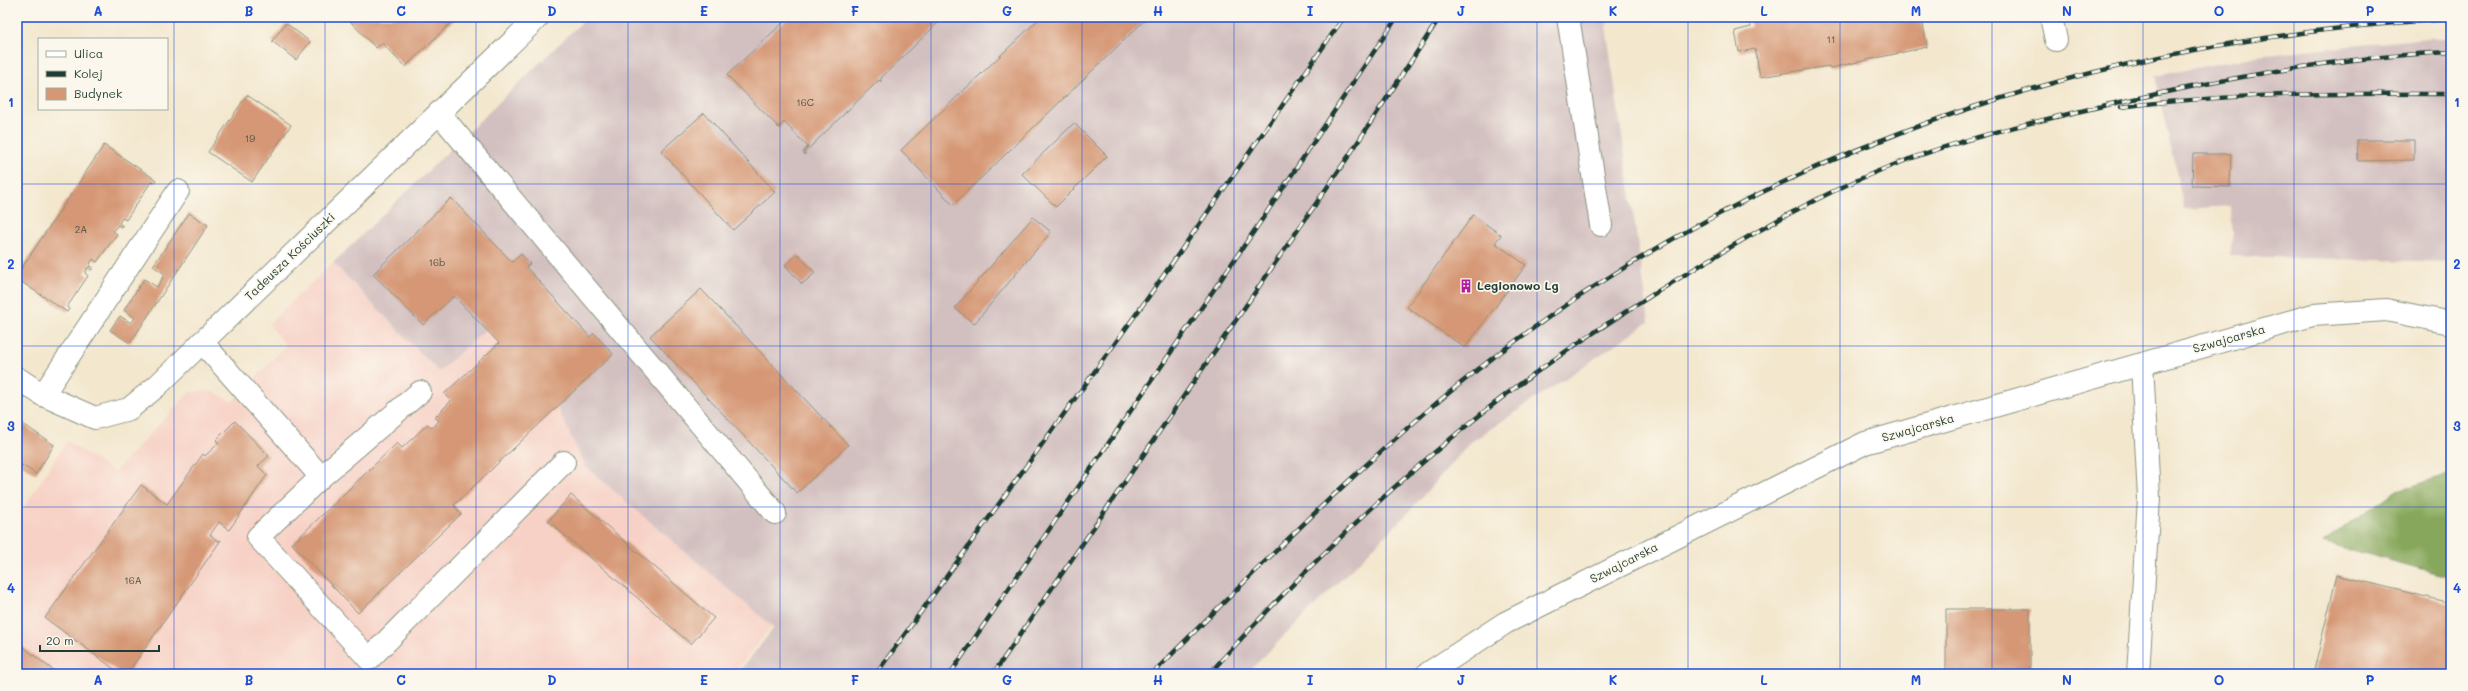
<svg xmlns="http://www.w3.org/2000/svg" width="2468" height="691" font-family="Mali,sans-serif">
<style>
.built{fill:#f7d1c6}
.industrial{fill:#d2bfbf}
.forest{fill:#87a75b;stroke:#537248}
.building{fill:#d59774}
.lines{fill:none;stroke-linecap:round;stroke-linejoin:round}
.lane-casing{stroke:#899281;stroke-width:24}
.street-casing{stroke:#899281;stroke-width:24}
.lane{stroke:#fff;stroke-width:22}
.street{stroke:#fff;stroke-width:22}
.rail-casing{stroke:#1f3d34;stroke-width:4.5}
.rail{stroke:#fbf7ec;stroke-width:3;stroke-dasharray:9;stroke-linecap:butt}
.grid{fill:none;stroke:#1d4ed8;stroke-width:1;stroke-opacity:0.55}
.labels{text-anchor:middle;stroke-width:3.5;stroke-linejoin:round;paint-order:stroke}
.number-label{font-size:10px;fill:#4c5444}
.street-label{font-size:12px;fill:#1f3d34;stroke:#fbf7ec}
.poi-label{font-size:12px;font-weight:bold;fill:#1f3d34;stroke:#fbf7ec;text-anchor:start}
.neatline{fill:none;stroke:#1d4ed8;stroke-width:1.5}
.grid-label{font-size:13px;text-anchor:middle;font-weight:bold;fill:#1d4ed8}
</style>
<rect width="100%" height="100%" fill="#fbf7ec"/>
<filter id="ink" filterUnits="userSpaceOnUse"><feTurbulence type="fractalNoise" baseFrequency=".025" numOctaves="2"/><feDisplacementMap in="SourceGraphic" scale="8" xChannelSelector="R" yChannelSelector="G"/><feConvolveMatrix kernelMatrix="1 2 1 2 8 2 1 2 1" color-interpolation-filters="sRGB"/></filter>
<filter id="wash" filterUnits="userSpaceOnUse"><feTurbulence type="fractalNoise" baseFrequency=".012" numOctaves="4" result="noise"/><feDisplacementMap in="SourceGraphic" scale="16" xChannelSelector="R" yChannelSelector="G"/><feGaussianBlur stdDeviation="0.9" result="paint"/><feColorMatrix in="noise" values="0 0 0 0 0 0 0 0 0 0 0 0 0 0 0 0 0 1.4 0 .05"/><feComposite in="paint" operator="in"/></filter>
<g filter="url(#wash)">
<rect width="100%" height="100%" fill="#f3e7ce"/>
<path class="built" d="M332,263L439,372L486,329L557,407L586,467L772,626L733,674H58L17,642V518L67,441L114,472L190,392L211,390L232,402L286,346L269,324Z"/>
<path class="industrial" d="M587,17H1611L1606,26L1649,322L1471,442L1403,518L1246,674H737L774,628L586,467L557,407L486,329L439,372L333,263Z
M2426,38H2451V262L2230,256L2233,233L2230,206L2184,209L2155,76L2258,56Z"/>
<path class="forest" d="M2451,473V577L2323,542L2394,492Z"/>
<g id="blocks">
<path class="building" d="M346,17H457L405,67L382,43L376,48Z
M789,17H944L881,78V82L879,80L805,152V155L803,152L808,147L784,122L779,128L727,75Z
M1041,17H1148L953,205L901,150Z
M1749,17H1926L1922,18L1927,47L1830,68L1829,66L1760,77L1755,49L1739,52L1735,31L1751,27Z
M286,23L310,42L296,60L272,41Z
M247,95L291,125L252,182L208,152Z
M704,113L775,192L733,230L661,151Z
M1074,123L1107,156L1056,207L1022,174Z
M2357,140H2414V160L2358,161Z
M104,145L156,180L154,183L151,182L126,220L122,218L119,223L123,226L121,227L118,225L113,231L117,234L97,262L93,259L89,266L94,268L92,270L88,267L85,273L88,276L67,307L69,309L67,312L17,279V275Z
M2193,154H2231L2230,187L2192,186Z
M451,198L512,262L521,254L530,264L526,267L590,337L594,333L613,354L454,505L461,514L358,613L292,544L397,443L402,448L428,424L432,428L439,421L435,417L451,401L444,394L499,343L454,296L423,325L373,274Z
M189,213L208,225L130,343L110,330L120,316L131,323L135,318L124,310L144,279L157,287L165,274L153,266Z
M1473,215L1501,235L1495,243L1526,265L1465,348L1407,307Z
M1033,217L1051,232L974,324L955,308Z
M798,254L815,273L802,284L785,265Z
M701,289L848,445L797,493L650,336Z
M235,421L269,456L258,466L267,475L229,530L219,522L210,535L218,541L221,540L127,674H121L45,618L141,485L167,504L203,454L205,456L219,443L216,440Z
M20,422L54,445L36,474L17,462V426Z
M571,495L714,618L691,644L548,521Z
M2337,575L2451,603V674H2313Z
M1946,609H2030V674H1946Z
M17,642L58,674H17Z"/>
</g>
</g>
<g filter="url(#ink)">
<use href="#blocks" fill-opacity="0" stroke="#899281" stroke-width="1"/>
<g class="lines">
<g class="lane-casing">
<path id="lane" d="M1568,17L1601,225
M439,113L775,513
M202,342L321,477L258,537L369,659L564,462
M43,395L178,191
M321,477L420,392
M2138,674L2149,498L2142,364"/>
</g>
<g class="street-casing">
<path id="street" d="M2051,17L2056,40
M17,378L43,395L95,418L129,409L157,386L538,17
M1427,674L1505,623L1865,443L2313,315L2386,310L2451,323"/>
</g>
<use href="#lane" class="lane"/>
<use href="#street" class="street"/>
<g class="rail-casing">
<path id="rail" d="M2121,107C2231,93 2341,93 2451,94
M876,674L1147,299L1344,17
M950,674L1261,221L1397,17
M993,674L1350,154L1440,17
M1152,674C1262,565 1371,451 1494,357C1771,146 2105,38 2451,19
M1209,674C1295,578 1389,486 1490,407C1552,358 1619,315 1686,274C1753,233 1823,192 1896,164C1966,137 2038,121 2111,104C2223,79 2336,57 2451,52"/>
</g>
<use href="#rail" class="rail"/>
</g>
</g>
<path class="grid" d="M174,17V674M325,17V674M476,17V674M628,17V674M780,17V674M931,17V674M1082,17V674M1234,17V674M1386,17V674M1537,17V674M1688,17V674M1840,17V674M1992,17V674M2143,17V674M2294,17V674M17,184H2451M17,346H2451M17,507H2451"/>
<defs>
<g id="building-bare" transform="scale(1.08)"><path d="M-4-6H4V6H1V3H-1V6H-4ZM-2.5-4.3h1.7v1.8h-1.7ZM.8-4.3h1.7v1.8H.8ZM-2.5-1h1.7V.8h-1.7ZM.8-1h1.7V.8H.8Z" fill="#b5179e" stroke="#fbf7ec" stroke-width="2.5" paint-order="stroke"/></g>
</defs>
<g fill-rule="evenodd">
<use href="#building-bare" x="1466" y="286"/>
</g>
<g class="labels">
<g class="number-label">
<text x="1831" y="43">11</text>
<text x="805" y="106">16C</text>
<text x="250" y="142">19</text>
<text x="81" y="233">2A</text>
<text x="437" y="266">16b</text>
<text x="133" y="584">16A</text>
</g>
<g class="street-label">
<text transform="translate(290 257) rotate(-44)" y="4">Tadeusza Kościuszki</text>
<text transform="translate(2229 339) rotate(-16)" y="4">Szwajcarska</text>
<text transform="translate(1918 428) rotate(-16)" y="4">Szwajcarska</text>
<text transform="translate(1624 563) rotate(-27)" y="4">Szwajcarska</text>
</g>
<g class="poi-label">
<text x="1477" y="290">Legionowo Lg</text>
</g>
</g>
<rect width="2468" height="691" fill="none" stroke="#fbf7ec" stroke-width="44"/>
<rect x="38" y="38" width="130" height="72" fill="#fbf7ec" stroke="#a3ada2"/>
<rect x="46" y="51" width="20" height="6" fill="#ffffff" stroke="#a3ada2"/>
<text x="74" y="58" font-size="12" fill="#1f3d34">Ulica</text>
<rect x="46" y="71" width="20" height="6" fill="#1f3d34" stroke="#a3ada2"/>
<text x="74" y="78" font-size="12" fill="#1f3d34">Kolej</text>
<rect x="46" y="88" width="20" height="12" fill="#d59774" stroke="#a3ada2"/>
<text x="74" y="98" font-size="12" fill="#1f3d34">Budynek</text>
<path d="M40 645v6h119v-6" fill="none" stroke="#1f3d34" stroke-width="2"/>
<text x="46" y="645" font-size="12" fill="#1f3d34" stroke="#fbf7ec" stroke-width="3" paint-order="stroke">20 m</text>
<rect x="22" y="22" width="2424" height="647" class="neatline"/>
<g class="grid-label">
<text x="98" y="16">A</text>
<text x="249" y="16">B</text>
<text x="401" y="16">C</text>
<text x="552" y="16">D</text>
<text x="704" y="16">E</text>
<text x="855" y="16">F</text>
<text x="1007" y="16">G</text>
<text x="1158" y="16">H</text>
<text x="1310" y="16">I</text>
<text x="1461" y="16">J</text>
<text x="1613" y="16">K</text>
<text x="1764" y="16">L</text>
<text x="1916" y="16">M</text>
<text x="2067" y="16">N</text>
<text x="2219" y="16">O</text>
<text x="2370" y="16">P</text>
<text x="11" y="107">1</text>
<text x="2457" y="107">1</text>
<text x="11" y="269">2</text>
<text x="2457" y="269">2</text>
<text x="11" y="431">3</text>
<text x="2457" y="431">3</text>
<text x="11" y="593">4</text>
<text x="2457" y="593">4</text>
<text x="98" y="685">A</text>
<text x="249" y="685">B</text>
<text x="401" y="685">C</text>
<text x="552" y="685">D</text>
<text x="704" y="685">E</text>
<text x="855" y="685">F</text>
<text x="1007" y="685">G</text>
<text x="1158" y="685">H</text>
<text x="1310" y="685">I</text>
<text x="1461" y="685">J</text>
<text x="1613" y="685">K</text>
<text x="1764" y="685">L</text>
<text x="1916" y="685">M</text>
<text x="2067" y="685">N</text>
<text x="2219" y="685">O</text>
<text x="2370" y="685">P</text>
</g>
</svg>
